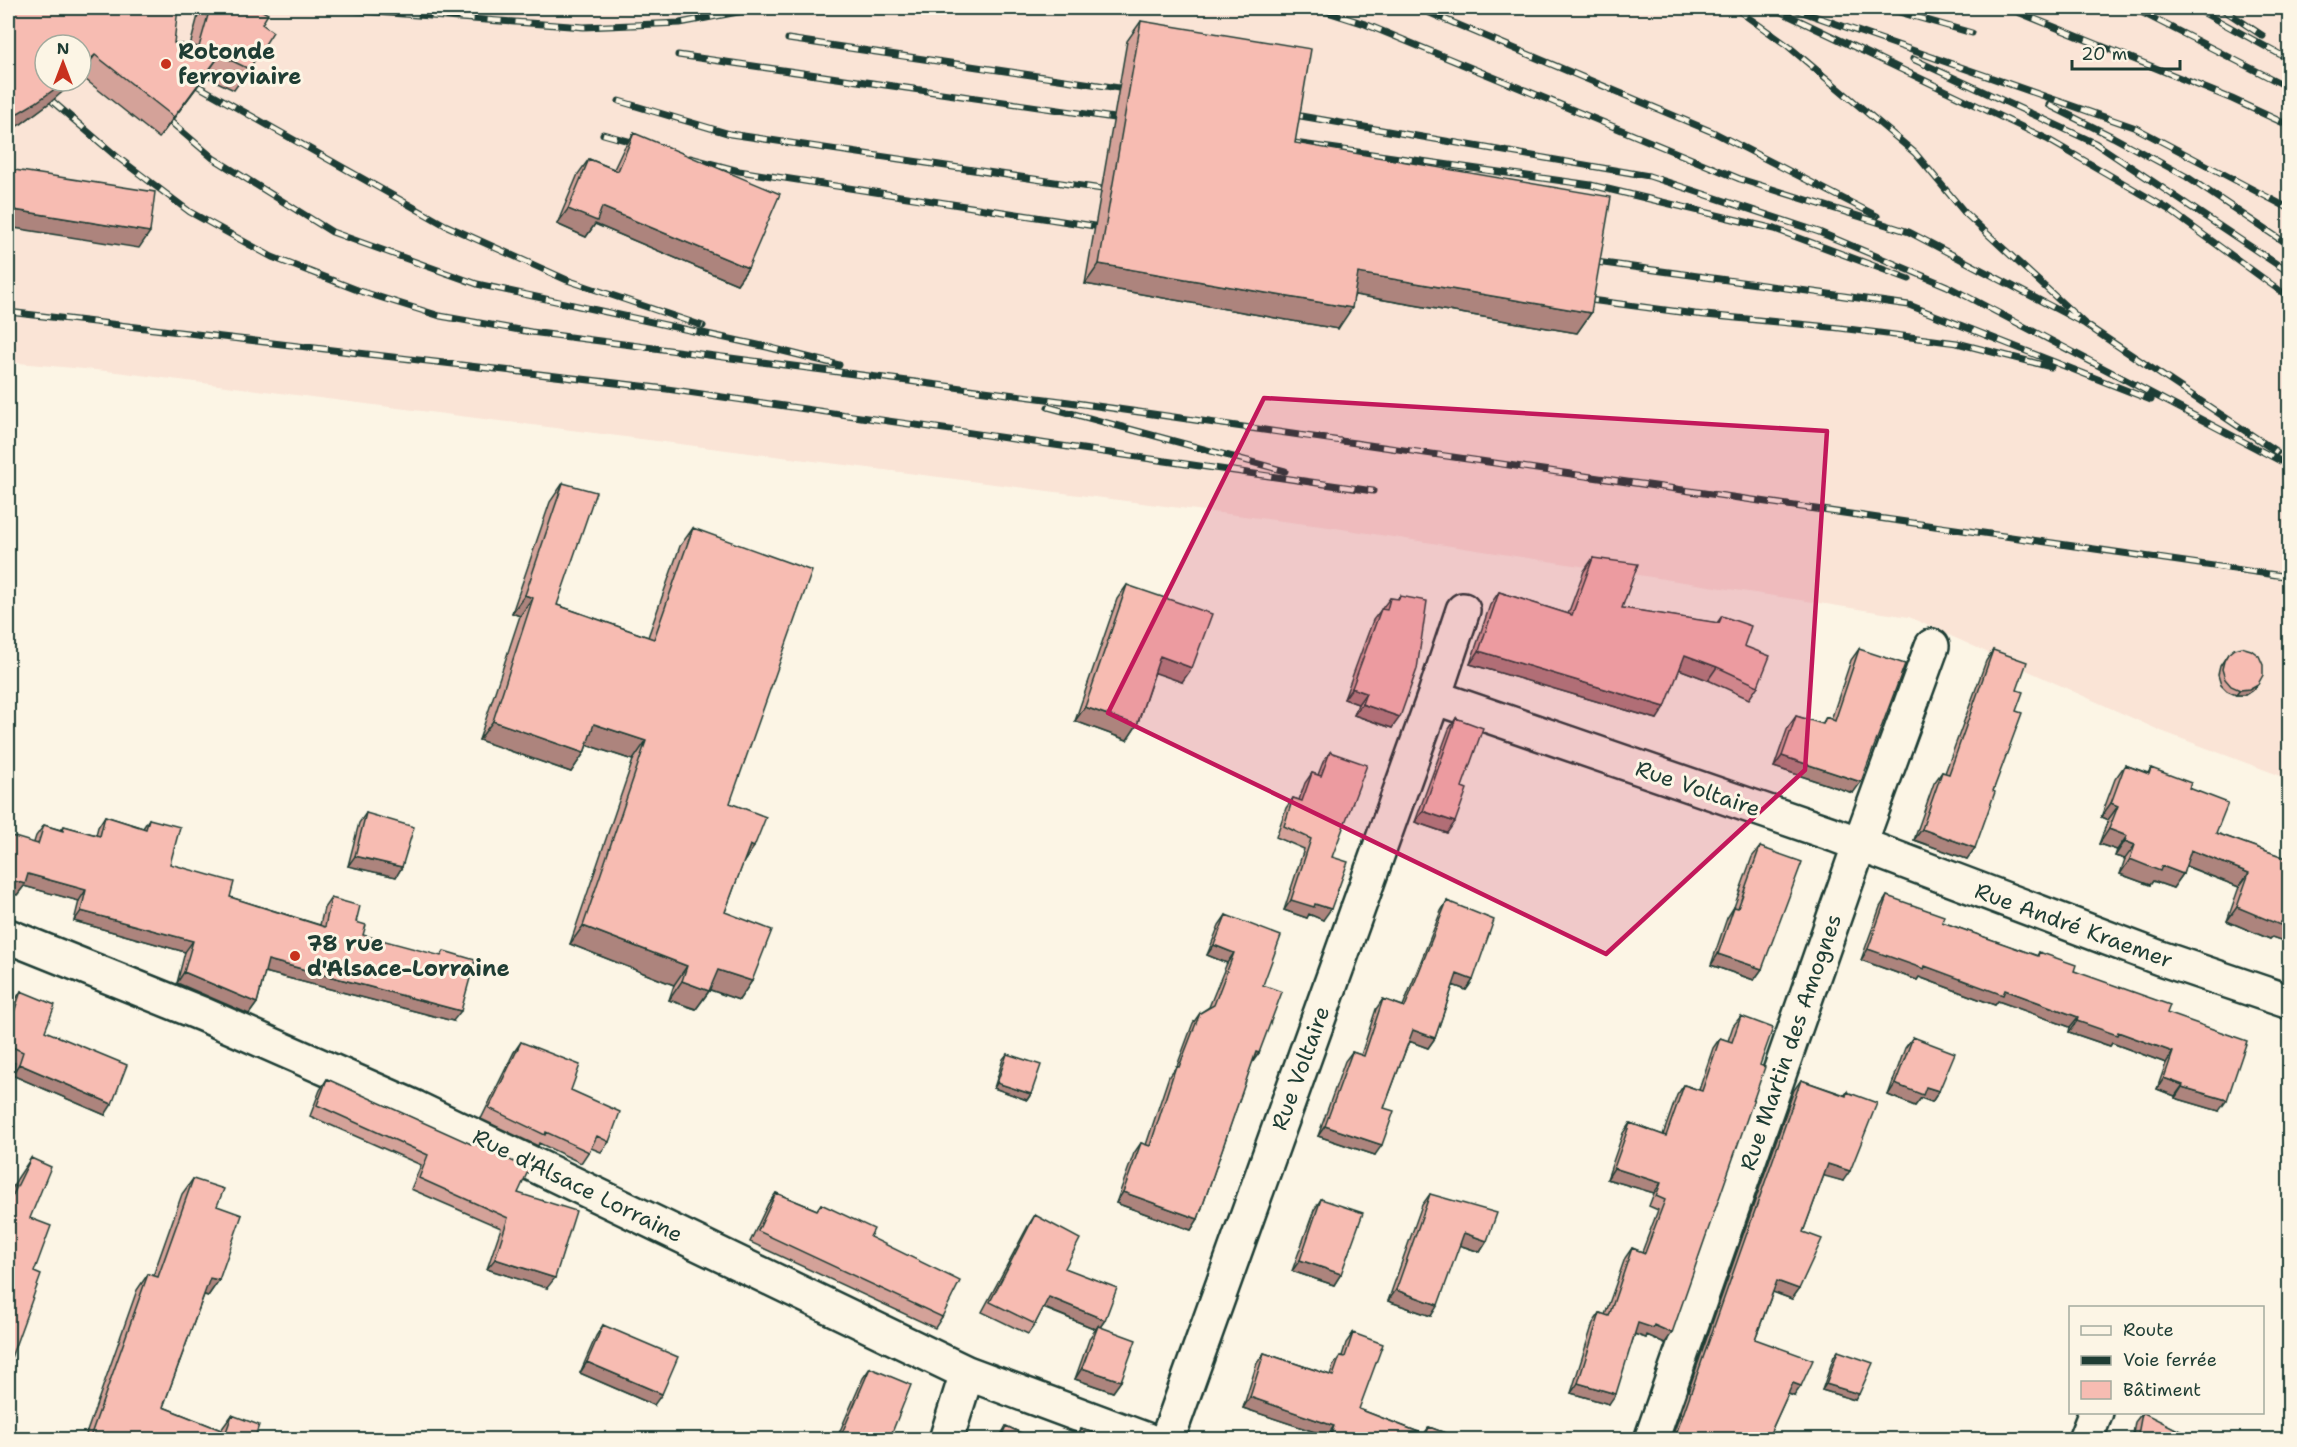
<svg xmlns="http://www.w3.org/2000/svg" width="2297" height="1447" font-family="'Shantell Sans',sans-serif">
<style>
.built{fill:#fae4d6;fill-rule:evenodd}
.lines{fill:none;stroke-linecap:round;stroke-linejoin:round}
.street-casing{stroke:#1f3d34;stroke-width:38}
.street{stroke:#fcf5e5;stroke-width:33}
.rail-casing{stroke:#1f3d34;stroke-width:7}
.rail{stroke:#fcf5e5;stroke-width:4.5;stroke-dasharray:14;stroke-linecap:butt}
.wall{fill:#d4a299;stroke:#1f3d34;stroke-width:1.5}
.shaded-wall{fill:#ad847d;stroke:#1f3d34;stroke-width:1.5}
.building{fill:#f7bcb2;stroke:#1f3d34;stroke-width:1.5}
.marked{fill:#c2185b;fill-opacity:0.2;stroke:#c2185b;stroke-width:4.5;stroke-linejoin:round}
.poi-dot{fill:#c8321e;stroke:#fcf5e5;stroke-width:2}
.labels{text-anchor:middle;stroke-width:6;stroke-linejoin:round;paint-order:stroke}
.poi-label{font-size:22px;font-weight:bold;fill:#1f3d34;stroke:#fcf5e5;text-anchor:start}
.street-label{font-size:22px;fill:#1f3d34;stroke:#fcf5e5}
</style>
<rect width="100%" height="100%" fill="#fcf5e5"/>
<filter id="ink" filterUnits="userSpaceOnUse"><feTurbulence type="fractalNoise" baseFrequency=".0167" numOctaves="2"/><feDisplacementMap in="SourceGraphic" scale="12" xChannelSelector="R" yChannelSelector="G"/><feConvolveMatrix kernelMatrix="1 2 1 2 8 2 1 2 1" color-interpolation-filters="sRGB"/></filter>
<g filter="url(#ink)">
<path class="built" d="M8,8H2289V779L2161,731L1909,617L1329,527L117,372L8,362ZM45,45H81V81H45Z"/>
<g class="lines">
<g class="street-casing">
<path id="street" d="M1434,697L1835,835L2160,958L2290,1002
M8,936L202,1014L416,1108L967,1373L1147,1440
M946,1440L967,1373
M1167,1440L1434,697L1463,610
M1651,1440L1859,846L1932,646
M2085,1440L2096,1412"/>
</g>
<use href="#street" class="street"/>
<g class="rail-casing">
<path id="rail" d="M320,8L584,27L680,23L759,8
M1315,8L1365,24L1740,179L1909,232L2085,324
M1418,8L1715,133L1877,216
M1735,8L1788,46L1915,153L1966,214L2085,324L2277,452
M1773,8L2047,139L2168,209L2290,298
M1791,8L2136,128L2290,209
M1885,8L1972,33
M2008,8L2232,99L2290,126
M2133,8L2290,88
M2195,8L2290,60
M2221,8L2263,36
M788,39L1119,88
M678,55L1114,118
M1913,59L2095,143L2290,273
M198,86L445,225L567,280L703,326
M52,101L116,156L190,212L272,257L360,291L440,316L531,332L1069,402L2290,577
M619,101L730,134L1102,189
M2049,105L2113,137L2187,177L2290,246
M1289,114L1649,176L1819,232L1947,286L2290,466
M171,122L213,158L332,232L477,284L767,347L839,365
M603,134L643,145
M1287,142L1591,185L1775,229L1909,279
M690,158L739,171L1094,226
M1589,261L1909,305L2151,400
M1583,299L1695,314L1840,328L1957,343L2051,367
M8,312L667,389L1373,491
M1048,407L1285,471"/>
</g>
<use href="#rail" class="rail"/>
</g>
<path class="wall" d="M8,8L190,46L200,8H257L262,24L249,69L234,90L205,76L159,138L81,76V45L52,101L21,124Z
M1141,21L1295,143L1591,313L1577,333L1355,295L1338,329L1085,284L1127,41Z
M634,133L748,268L737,284L595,224L586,237L557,224L578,174L589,159L614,169L624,148Z
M563,483L557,605L648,637L680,546L693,528L730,803L743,863L725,912L752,981L739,1000L710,990L696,1009L669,1000L674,985L570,944L633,760L587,745L584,753L571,772L479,740L520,616L512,613L550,502Z
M1593,558L1622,608L1717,623L1722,616L1744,646L1758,686L1749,699L1708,680L1679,669L1657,719L1470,664L1490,605L1499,592L1568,614L1584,571Z
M1127,585L1182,682L1155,672L1137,725L1127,740L1075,721L1117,599Z
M1400,596L1392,728L1354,715L1358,704L1344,699L1373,620L1390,598L1397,599Z
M1859,649L1853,793L1774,767L1788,727L1796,716L1822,724L1826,717L1831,720L1851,660Z
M1993,650L2017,690L2016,711L1993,791L1967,859L1914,840L1934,783L1942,772L1945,773L1986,661Z
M2228,654L2258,684L2254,689L2245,695H2236L2227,691L2221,685L2218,675L2220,666Z
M1456,718L1462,787L1447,833L1415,822L1449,729Z
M1330,752L1332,857L1323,920L1309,914L1307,918L1284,910L1304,849L1276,837L1286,808L1293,798L1299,800L1305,783L1312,773L1318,775L1323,762Z
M2125,765L2148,773L2151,768L2189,788L2216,833L2289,859V943L2272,937L2270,939L2227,921L2239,887L2185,866L2183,874L2173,888L2153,881L2150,885L2120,874L2125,859L2115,856L2117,850L2099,844L2108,820L2101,817L2115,779Z
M366,813L402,867L396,877L348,866L359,823Z
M105,816L143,828L149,819L170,864L230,897L320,925L324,908L331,898L356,922L363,935L453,1021L265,972L257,1003L249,1014L177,983L185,952L74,921L79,901L24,886L17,895L36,836L44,825L61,830L64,826L96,835L98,827Z
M1760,847L1762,969L1754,980L1711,965L1727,918L1734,907L1752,857Z
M1887,896L1942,922L2037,956L2039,952L2074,971L2167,1013L2219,1111L2175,1098V1096L2157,1089L2166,1063L2112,1043L2110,1046L2069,1032L2070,1027L1998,1001L1995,1005L1919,977L1917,980L1861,960L1880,907Z
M1447,901L1473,980L1466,990L1453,985L1435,1038L1428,1048L1409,1041L1384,1108L1375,1155L1318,1136L1345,1061L1352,1052L1361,1055L1376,1009L1383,999L1403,1006L1441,911Z
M1226,915L1263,985L1259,1053L1252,1062L1198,1219L1191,1230L1116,1203L1134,1153L1141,1143L1146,1145L1169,1076L1177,1066L1193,1023L1200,1013L1209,1007L1227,963L1207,955L1219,925Z
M21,991L45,1031L105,1115L12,1075L15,1063L8,1060V1020L14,1002Z
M1741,1016L1760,1065L1665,1343L1647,1335L1646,1338L1635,1334L1609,1404L1571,1393L1593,1323L1600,1313L1605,1315L1625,1258L1632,1248L1642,1252L1658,1210L1649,1206L1654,1193L1607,1179L1623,1133L1630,1123L1663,1135L1677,1095L1684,1085L1699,1090L1713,1048L1720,1038L1728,1041L1733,1026Z
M1913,1037L1939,1091L1932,1102L1921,1098L1915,1106L1888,1095L1905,1048Z
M521,1042L571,1090L609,1142L601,1152L591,1148L581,1163L539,1143L538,1146L481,1119L514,1052Z
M1007,1054L1031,1094L1027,1100L994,1088L1003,1059Z
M327,1079L518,1193L547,1288L487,1269L501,1228L411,1189L421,1165L310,1116L320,1090Z
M1801,1080L1845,1095L1847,1092L1843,1181L1824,1175L1803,1232L1799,1289L1792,1299L1773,1292L1755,1339L1794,1396L1788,1394L1767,1440H1671L1794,1090Z
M31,1158L30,1218L34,1272L8,1366V1197L17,1179Z
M193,1179L217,1206L219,1280L208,1296L204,1295L163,1407L221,1430L232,1415L254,1440H84L137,1290L148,1274L153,1276L182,1194Z
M776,1193L817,1210L821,1204L870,1237L942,1317L935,1328L750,1242L768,1204Z
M1430,1194L1487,1241L1480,1252L1459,1245L1431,1316L1388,1301L1422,1205Z
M1321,1199L1341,1274L1334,1285L1292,1271L1314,1210Z
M1035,1215L1065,1268L1105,1320L1100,1327L1121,1381L1113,1392L1075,1379L1090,1337L1096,1329L1043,1308L1035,1324L1028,1334L982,1312L1028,1226Z
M603,1325L654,1405L580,1373L596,1336Z
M1353,1333L1359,1409L1424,1434L1429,1427L1464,1440H1326L1327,1436L1243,1408L1257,1363L1264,1353L1330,1375L1333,1366L1340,1356H1342L1346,1343Z
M1838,1351L1855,1400L1822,1390L1834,1356Z
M870,1368L889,1440H836L863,1378Z
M2142,1413L2198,1440H2132L2135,1422Z
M1006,1426L1036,1440H998Z
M1081,1429L1117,1440H1074Z"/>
<path class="shaded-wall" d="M95,55L81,75V68Z
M220,55L205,76L159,138L174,117Z
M66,81H75L52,101L21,124L8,132V119Z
M602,207L748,268L737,284L595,224L586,237L557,224L568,209Z
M8,209L150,232L139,248L8,227Z
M1099,264L1352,308L1338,329L1085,284Z
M1358,273L1591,313L1577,333L1344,293Z
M525,595L533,598L520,616L512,613Z
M1479,651L1665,707L1657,719L1470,664Z
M1685,655L1717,667L1708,680L1676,668Z
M1160,656L1192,668L1182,682L1150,671Z
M2258,684L2254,689L2245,695H2236L2240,690Z
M1352,688L1366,693L1358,704L1344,699Z
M1362,704L1400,717L1392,728L1354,715Z
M1085,707L1137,725L1127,740L1075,721Z
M493,721L584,753L571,772L479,740Z
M594,724L646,741L633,760L581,743Z
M1782,756L1861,782L1853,793L1774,767Z
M2111,803L2118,806L2108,820L2101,817Z
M1423,811L1455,822L1447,833L1415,822Z
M1922,829L1975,848L1967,859L1914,840Z
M2109,829L2127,836L2117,850L2099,844Z
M2125,841L2135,845L2125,859L2115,856Z
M750,845L754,847L741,866Z
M2191,850L2249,873L2239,887L2181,864Z
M355,856L402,867L396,877L348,866Z
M2130,859L2162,866L2183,874L2173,888L2153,881L2150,885L2120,874Z
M28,874L86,890L79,901L24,886L17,895L8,892V879Z
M1291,900L1315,904L1331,909L1323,920L1309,914L1307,918L1284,910Z
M2237,907L2289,925V943L2272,937L2270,939L2227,921Z
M81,911L193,941L185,952L74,921Z
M583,926L687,966L674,985L570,944Z
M1214,945L1234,953L1227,963L1207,955Z
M1868,949L2005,990L2078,1017L2070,1027L1998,1001L1995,1005L1919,977L1917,980L1861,960Z
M1718,954L1762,969L1754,980L1711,965Z
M268,960L461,1011L453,1021L261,971Z
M718,970L752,981L739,1000L705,988Z
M184,972L257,1003L249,1014L177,983Z
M1457,974L1473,980L1466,990L1450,984Z
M682,981L709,991L696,1009L669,1000Z
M2077,1021L2118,1032L2173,1052L2166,1063L2112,1043L2110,1046L2069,1032Z
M1413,1030L1435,1038L1428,1048L1406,1040Z
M1256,1052L1259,1053L1252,1063Z
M19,1064L112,1104L105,1115L12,1075Z
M2164,1078L2183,1085L2175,1096L2157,1089Z
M997,1083L1031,1094L1027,1100L994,1088Z
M1895,1084L1926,1087L1939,1091L1932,1102L1921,1098L1915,1106L1888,1095Z
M2182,1087L2227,1100L2219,1111L2175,1098Z
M1325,1126L1382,1145L1375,1155L1318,1136Z
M1828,1164L1850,1171L1843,1181L1821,1175Z
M1614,1168L1661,1183L1654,1193L1607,1179Z
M1123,1192L1198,1219L1191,1230L1116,1203Z
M1464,1233L1487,1241L1480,1252L1456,1244Z
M495,1259L555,1278L547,1288L487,1269Z
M1300,1260L1341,1274L1334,1285L1292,1271Z
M210,1278L219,1280L208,1296L199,1293Z
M1777,1281L1799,1289L1792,1299L1770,1291Z
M1396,1290L1438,1305L1431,1316L1388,1301Z
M1049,1297L1105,1320L1098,1330V1326L1096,1329L1042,1307Z
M1638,1323L1654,1325L1672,1333L1665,1343L1647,1335L1646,1338L1631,1333Z
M587,1362L662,1394L654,1405L580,1373Z
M1082,1368L1121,1381L1113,1392L1075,1379Z
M1578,1383L1616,1394L1609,1404L1571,1393Z
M1793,1383L1801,1386L1794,1396L1786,1393Z
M1826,1384L1859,1394L1855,1400L1822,1390Z
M1250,1397L1334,1426L1327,1436L1243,1408Z"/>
<path class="building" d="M8,8H178L174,43L199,47L210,8H257L268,14L262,24L273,32L249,69L220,55L174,117L95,55L81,68V45H45V81H66L35,103L8,119Z
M1141,21L1311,49L1295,143L1611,197L1591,313L1358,273L1352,308L1099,264Z
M634,133L780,194L748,268L602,207L597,221L568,209L589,159L618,171Z
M8,169L155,192L150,232L8,209Z
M563,483L596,492L557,605L654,639L693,528L812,571L730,803L766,817L754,847L750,845L725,912L772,930L752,981L718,970L709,991L682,981L687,966L583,926L646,741L594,724L584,753L493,721L533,598L525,595Z
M1593,558L1638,564L1622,608L1719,623L1722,616L1751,626L1744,646L1770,656L1758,686L1717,667L1685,655L1665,707L1479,651L1499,592L1572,615Z
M1127,585L1212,614L1192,668L1160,656L1137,725L1085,707Z
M1400,596L1427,601L1417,669L1400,717L1362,704L1366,693L1352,688L1381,609L1387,610L1390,598L1399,599Z
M2241,647L2251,650L2259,656L2263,665V675L2258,684L2249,689L2240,690L2231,686L2225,679L2222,669L2224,661L2228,654L2234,649Z
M1859,649L1905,664L1861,782L1782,756L1796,716L1823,724L1826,717L1835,721Z
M1993,650L2027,662L2017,690L2023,692L2016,711L2022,713L1993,791L1995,792L1975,848L1922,829L1942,772L1949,774Z
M1456,718L1483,728L1462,787L1467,789L1455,822L1423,811Z
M1330,752L1367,765L1332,857L1348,862L1331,909L1315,904L1314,907L1291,900L1311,839L1284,826L1293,798L1302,801L1312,773L1321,776Z
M2125,765L2149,774L2151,768L2191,783L2189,788L2228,803L2216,833L2289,859V925L2281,922L2280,925L2237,907L2249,873L2191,850L2183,874L2162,866L2160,871L2130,859L2135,845L2125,841L2127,836L2109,829L2118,806L2111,803Z
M366,813L414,827L402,867L355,856Z
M105,816L146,829L149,819L180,827L170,864L234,882L230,897L325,927L331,898L360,906L356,922L366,925L363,935L441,956L444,951L475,960L461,1011L268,960L257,1003L184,972L193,941L81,911L86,890L28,874L25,884L8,879V835L38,844L44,825L63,831L64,826L100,836Z
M1760,847L1802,862L1762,969L1718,954L1734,907L1738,908Z
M1887,896L1944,916L1942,922L2038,956L2039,952L2076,965L2074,971L2170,1005L2167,1013L2247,1041L2227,1100L2182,1087L2183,1085L2164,1078L2173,1052L2118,1032L2117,1035L2077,1021L2078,1017L2005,990L2003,995L1925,966L1924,969L1868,949Z
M1447,901L1494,920L1473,980L1457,974L1435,1038L1413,1030L1384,1108L1394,1111L1382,1145L1325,1126L1352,1052L1364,1056L1383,999L1405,1007Z
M1226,915L1281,936L1263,985L1282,992L1259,1053L1256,1052L1198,1219L1123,1192L1141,1143L1150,1146L1176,1066L1179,1067L1200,1013L1214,1005L1234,953L1214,945Z
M21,991L55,1005L45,1031L127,1065L112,1104L19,1064L23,1052L8,1045V1031Z
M1741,1016L1773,1028L1760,1065L1765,1067L1672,1333L1654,1325L1653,1328L1638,1323L1616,1394L1578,1383L1600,1313L1609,1316L1632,1248L1645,1253L1665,1200L1656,1196L1661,1183L1614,1168L1630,1123L1666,1136L1684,1085L1702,1091L1720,1038L1732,1042Z
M1913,1037L1955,1053L1939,1091L1926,1087L1923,1095L1895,1084Z
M521,1042L580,1065L571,1090L620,1112L609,1142L597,1136L589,1152L546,1132L545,1135L489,1108Z
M1007,1054L1041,1065L1031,1094L997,1083Z
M327,1079L471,1144L472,1142L529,1169L518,1193L576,1211L555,1278L495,1259L508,1218L419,1178L428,1155L317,1105Z
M1801,1080L1846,1096L1847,1092L1877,1103L1850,1171L1828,1164L1803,1232L1822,1239L1799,1289L1777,1281L1755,1339L1813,1360L1801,1386L1793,1383L1767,1440H1674Z
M31,1158L51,1167L30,1218L51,1226L34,1272L41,1275L8,1366V1205Z
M193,1179L224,1189L217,1206L242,1215L219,1280L210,1278L163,1407L226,1432L232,1415L259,1425L254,1440H89L148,1274L158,1277Z
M776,1193L817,1210L821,1204L874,1229L870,1237L960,1281L942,1317L758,1231Z
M1430,1194L1497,1213L1487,1241L1464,1233L1438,1305L1396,1290Z
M1321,1199L1363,1213L1341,1274L1300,1260Z
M1035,1215L1080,1239L1065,1268L1117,1288L1105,1320L1049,1297L1035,1324L990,1302Z
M603,1325L678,1357L662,1394L587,1362Z
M1098,1326L1136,1340L1121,1381L1082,1368Z
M1353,1333L1383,1344L1359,1409L1426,1435L1429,1427L1464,1440H1329L1334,1426L1250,1397L1264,1353L1333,1376L1340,1356L1345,1357Z
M1838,1351L1873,1363L1859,1394L1826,1384Z
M870,1368L911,1385L889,1440H839Z
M2142,1413H2144L2198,1440H2137Z
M1006,1426L1036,1440H1000Z
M1081,1429L1117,1440H1078Z"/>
</g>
<path class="marked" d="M1264,398L1827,431L1805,770L1606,954L1108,713Z"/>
<g class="poi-dot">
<circle cx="166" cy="64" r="6"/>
<circle cx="295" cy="956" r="6"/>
</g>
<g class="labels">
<g class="poi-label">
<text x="178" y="59">Rotonde<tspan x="178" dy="25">ferroviaire</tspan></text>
<text x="307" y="951">78 rue<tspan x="307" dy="25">d'Alsace-Lorraine</tspan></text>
</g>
<g class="street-label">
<text transform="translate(1698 788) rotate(19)" y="8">Rue Voltaire</text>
<text transform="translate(2074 925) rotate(20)" y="8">Rue André Kraemer</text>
<text transform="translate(1790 1042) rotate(-71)" y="8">Rue Martin des Amognes</text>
<text transform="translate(1300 1068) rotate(-70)" y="8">Rue Voltaire</text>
<text transform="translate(578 1185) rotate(26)" y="8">Rue d'Alsace Lorraine</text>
</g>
</g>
<rect width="2297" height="1447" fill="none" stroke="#fcf5e5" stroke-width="30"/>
<rect x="15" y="15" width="2267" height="1417" fill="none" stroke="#1f3d34" stroke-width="2" filter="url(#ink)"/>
<rect x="2069" y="1306" width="195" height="108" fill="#fcf5e5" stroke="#a4ab9e" stroke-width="1.5"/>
<rect x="2081" y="1326" width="30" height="9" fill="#fcf5e5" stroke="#a4ab9e" stroke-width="1.5"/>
<text x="2123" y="1336" font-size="18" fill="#1f3d34">Route</text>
<rect x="2081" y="1356" width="30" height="9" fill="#1f3d34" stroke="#a4ab9e" stroke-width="1.5"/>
<text x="2123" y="1366" font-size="18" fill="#1f3d34">Voie ferrée</text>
<rect x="2081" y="1381" width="30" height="18" fill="#f7bcb2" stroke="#a4ab9e" stroke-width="1.5"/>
<text x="2123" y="1396" font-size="18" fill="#1f3d34">Bâtiment</text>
<g transform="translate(63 63)"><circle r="28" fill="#fcf5e5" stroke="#a4ab9e" stroke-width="1.5"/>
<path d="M0-4.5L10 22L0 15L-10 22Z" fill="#c8321e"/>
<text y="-9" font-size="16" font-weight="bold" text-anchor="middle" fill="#1f3d34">N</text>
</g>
<path d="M2072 60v9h108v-9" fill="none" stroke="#1f3d34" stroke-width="3"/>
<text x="2081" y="60" font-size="18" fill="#1f3d34" stroke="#fcf5e5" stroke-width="4.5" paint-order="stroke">20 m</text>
</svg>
